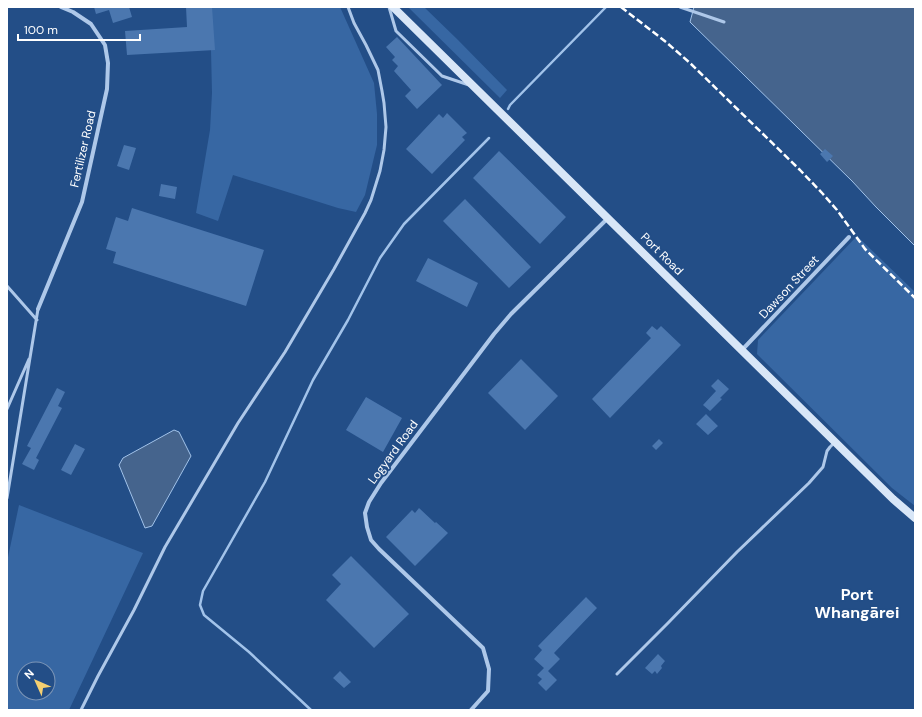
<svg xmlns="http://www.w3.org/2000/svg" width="922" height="717" font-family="'DM Sans',sans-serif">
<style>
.green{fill:#3767a3;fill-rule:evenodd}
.water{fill:#45648d;stroke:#a2c3ea}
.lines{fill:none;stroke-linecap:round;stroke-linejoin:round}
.stream{stroke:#a2c3ea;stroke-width:2.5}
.building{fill:#4b77af}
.service{stroke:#aec8e9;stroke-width:3}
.minor{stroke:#aec8e9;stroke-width:4}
.secondary{stroke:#d8e6f7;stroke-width:8}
.rail{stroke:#fff;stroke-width:2.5;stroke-dasharray:7 3;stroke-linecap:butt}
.labels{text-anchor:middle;stroke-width:3.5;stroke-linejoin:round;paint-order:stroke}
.street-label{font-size:12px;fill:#fff;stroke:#234e87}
.district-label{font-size:16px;font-weight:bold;fill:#fff;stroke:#234e87}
</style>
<rect width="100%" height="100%" fill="#234e87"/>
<path class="green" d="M210,7H340L374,83L377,114V145L365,195L356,212L338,208L233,175L218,221L196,213L210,130L212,93Z
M408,7H424L458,40L507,90L500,98Z
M857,236L915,292V506L892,488L757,354L758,340Z
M19,505L143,553L69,710H7V562ZM24,669H48V693H24Z"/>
<path class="water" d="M694,7H915V246L876,207L852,181L690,22Z
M174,430L179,432L191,456L152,526L145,528L119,465L123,458Z"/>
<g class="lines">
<path class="stream" d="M508,109L510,105L606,7
M311,710L249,652L204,615L200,605L203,591L265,482L313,380L348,320L380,258L404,224L489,138"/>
</g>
<path class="building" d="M94,7H129L132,17L113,23L109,10L96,14Z
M186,7H212L215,50L127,55L125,31L187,27Z
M397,37L442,85L417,109L405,96L411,90L394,71L398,66L392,60L395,57L386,47Z
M447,113L467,133L462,137L465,140L432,174L406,149L439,114L443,118Z
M124,145L136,148L129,170L117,166Z
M825,149L833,156L827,162L820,154Z
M499,151L566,217L540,244L473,178Z
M161,184L177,187L175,199L159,196Z
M465,199L531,267L509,288L443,221Z
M132,208L264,250L246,306L113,263L116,252L106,249L116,217L128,221Z
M428,258L478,283L467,307L416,281Z
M652,326L657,330L661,326L681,345L610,418L592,399L651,338L646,333Z
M521,359L558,396L525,430L488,393Z
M718,379L729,389L720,398L722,399L710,411L703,405L716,391L711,386Z
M57,388L65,392L58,406L62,408L36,458L39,460L34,470L22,464L31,448L27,446Z
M366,397L402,418L383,452L346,430Z
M706,414L718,426L708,435L696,424Z
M659,439L663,443L656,450L652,446Z
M75,444L85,449L71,475L61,470Z
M419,508L435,523L436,522L448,533L415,566L386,537L412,510L415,513Z
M351,556L409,614L374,648L326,600L341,584L332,575Z
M586,597L597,608L554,653L560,659L548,671L557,680L546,691L538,683L542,679L537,675L544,668L534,659L542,650L538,646Z
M658,654L665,661L661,666L662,668L657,674L655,671L652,674L645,668Z
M340,671L351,682L344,688L333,678Z"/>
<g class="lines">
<path class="service" d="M389,7L396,31L442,76L469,85
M680,7L724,22
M7,286L37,320
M7,409L29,359
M7,498L38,309
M617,674L668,623L737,552L809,483L823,467L827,451L830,447L834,443
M81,710L98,676L134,610L165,547L238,423L285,352L334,269L365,213L371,200L380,171L384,150L386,127L384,103L382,91L378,70L366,45L354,23L348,7"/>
<path class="minor" d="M38,309L82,202L107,89L108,63L105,45L91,24L73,12L61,7
M742,350L849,237
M471,710L488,691L489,669L483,648L379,549L371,540L367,527L365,513L369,502L381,483L494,334L511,314L608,218"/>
<path class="secondary" d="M393,7L893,499L915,518"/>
<path class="rail" d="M621,7L666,42L690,63L800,170L823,194L837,210L860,242L865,249L915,298"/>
</g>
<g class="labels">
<g class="street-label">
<text transform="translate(83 149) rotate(-77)" y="4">Fertilizer Road</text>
<text transform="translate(662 254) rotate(45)" y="4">Port Road</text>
<text transform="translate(789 287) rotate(-47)" y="4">Dawson Street</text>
<text transform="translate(393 452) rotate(-54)" y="4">Logyard Road</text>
</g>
<g class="district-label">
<text x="857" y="600">Port<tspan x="857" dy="18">Whangārei</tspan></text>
</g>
</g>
<rect width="922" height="717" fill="none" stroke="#ffffff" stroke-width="16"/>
<g transform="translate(36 681) rotate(315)"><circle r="19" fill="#234e87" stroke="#7b95b7"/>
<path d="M0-3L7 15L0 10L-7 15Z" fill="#f4cf71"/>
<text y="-6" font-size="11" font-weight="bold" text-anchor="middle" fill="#ffffff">N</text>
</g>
<path d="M18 34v6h122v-6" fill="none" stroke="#ffffff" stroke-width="2"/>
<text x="24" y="34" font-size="12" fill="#ffffff" stroke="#234e87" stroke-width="3" paint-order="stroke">100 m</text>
</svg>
